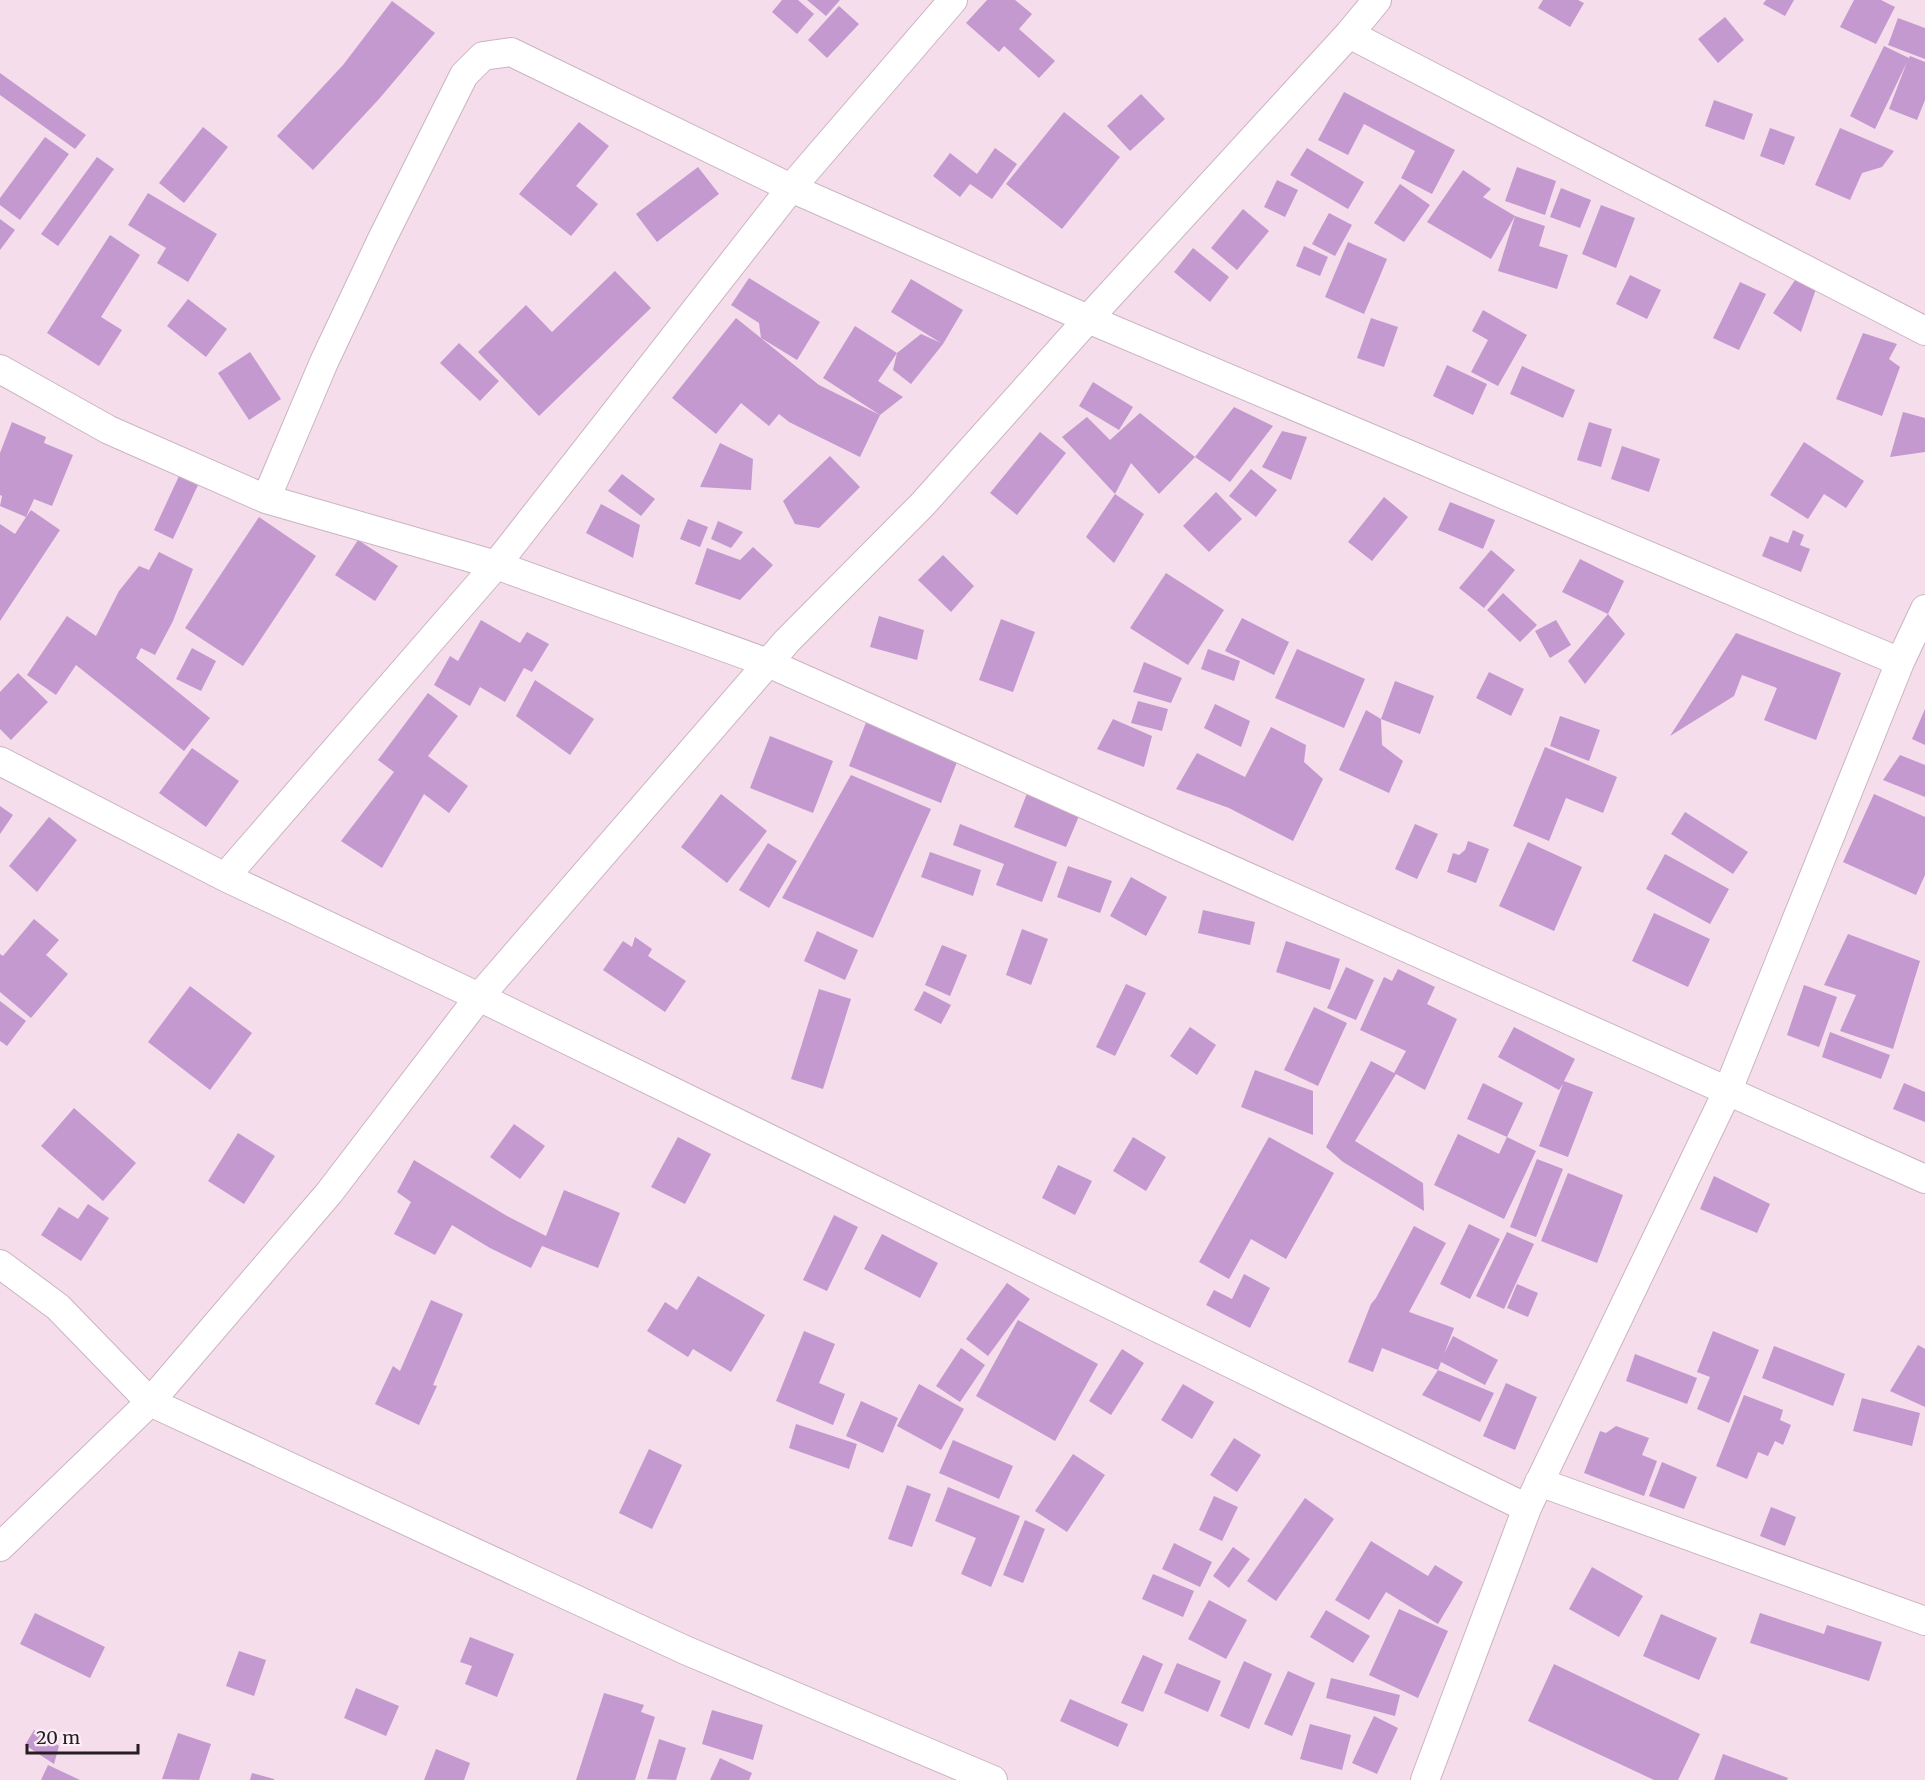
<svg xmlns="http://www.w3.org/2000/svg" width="1925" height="1780" font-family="Merriweather,serif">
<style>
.building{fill:#c399cf}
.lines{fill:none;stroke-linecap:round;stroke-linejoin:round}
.minor-casing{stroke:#cbb4c2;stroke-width:30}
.minor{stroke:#fff;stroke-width:28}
</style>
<rect width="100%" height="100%" fill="#f5ddeb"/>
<path class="building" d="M782,0H798L814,14L797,34L772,12Z
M807,0H840L826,16Z
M987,0H1015L1032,14L1019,29L1055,61L1039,78L1004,46L999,52L966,23Z
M1543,0H1578L1584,3L1570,27L1538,8Z
M1766,0H1794L1785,16L1763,4Z
M1854,0H1881L1895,7L1876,44L1840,27Z
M392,1L435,33L379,99L313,170L277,136L343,65Z
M839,6L859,24L827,58L808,40Z
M1725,17L1744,40L1718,63L1698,39Z
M1898,18L1925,28V59L1888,45Z
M1884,46L1909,58L1910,56L1925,62V100L1917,120L1889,109L1907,62L1875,129L1850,116Z
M0,73L86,135L75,149L0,95Z
M1344,92L1455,150L1432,194L1401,178L1415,151L1364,124L1348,155L1318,140Z
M1141,94L1165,119L1130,151L1107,126Z
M1714,100L1753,114L1744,140L1705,126Z
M1064,112L1120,157L1062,229L1006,184Z
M579,122L609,146L576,186L598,204L571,236L519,194Z
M203,127L228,147L184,203L159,183Z
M1770,128L1795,137L1784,165L1760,156Z
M1840,128L1894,151L1882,167L1862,173L1850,200L1815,185Z
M45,137L69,154L20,220L0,205V198Z
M995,148L1017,164L992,199L970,184L960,197L933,176L950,153L977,174Z
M1307,148L1364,182L1348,209L1290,175Z
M97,157L114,169L58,246L41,234Z
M698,167L719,194L657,242L636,214Z
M1517,167L1556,181L1545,215L1505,201Z
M1463,170L1491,189L1483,197L1515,216L1545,226L1539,246L1568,255L1557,289L1498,271L1515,216L1491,259L1427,222Z
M1277,180L1298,190L1285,217L1264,207Z
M1400,184L1430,205L1404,242L1374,223Z
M1561,188L1591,200L1580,228L1550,217Z
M148,193L217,234L188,282L157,263L166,248L128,225Z
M1601,205L1635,218L1616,268L1582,254Z
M1243,209L1269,231L1237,270L1211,248Z
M1329,213L1352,225L1335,256L1312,244Z
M0,219L15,230L0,250Z
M110,235L140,255L101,317L122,330L99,366L47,333Z
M1348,242L1387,259L1364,314L1325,297Z
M1304,246L1328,257L1320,276L1296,266Z
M1193,248L1229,277L1210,302L1174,272Z
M615,271L651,308L539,416L478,352L526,305L552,332Z
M1630,275L1661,290L1647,319L1616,304Z
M749,278L820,322L797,360L761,338L759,323L731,305Z
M911,279L963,310L943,344L911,384L893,370L897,353L921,334L941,343L891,312Z
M1795,280L1816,289L1801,332L1773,313Z
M1740,282L1766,294L1739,350L1713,338Z
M188,299L227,329L206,357L167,326Z
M1483,310L1527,335L1498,386L1471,372L1488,340L1472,331Z
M736,318L819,385L880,415L823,378L855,326L897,353L878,381L903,397L880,415L860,457L789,422L779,414L769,426L741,403L716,434L672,398Z
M1371,318L1398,327L1384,367L1357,358Z
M1863,333L1897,344L1889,359L1900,367L1882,416L1836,399Z
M459,343L499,381L480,401L440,363Z
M250,352L281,399L249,420L218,373Z
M1447,365L1487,384L1473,415L1433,396Z
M1522,366L1575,390L1563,418L1510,394Z
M1093,382L1133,407L1119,430L1079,406Z
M1234,407L1273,426L1230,482L1195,457L1159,494L1131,463L1115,494L1062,437L1087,417L1110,440L1140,413L1195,457Z
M1903,412L1925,418V452L1890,457Z
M12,422L46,437L44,443L73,455L52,506L34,499L26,517L31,510L60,530L0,621V524L15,534L26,517L0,506L2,496L0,495V453Z
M1589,422L1612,429L1601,467L1577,460Z
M1282,431L1307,437L1291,480L1262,467Z
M1040,432L1066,453L1017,515L990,493Z
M1804,442L1864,481L1846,508L1824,494L1808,519L1770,495Z
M720,443L753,459L751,490L700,487Z
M1622,446L1660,459L1649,492L1611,479Z
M830,456L860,487L819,528L795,524L783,501Z
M1251,469L1277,490L1256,517L1229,496Z
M622,474L655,499L641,516L608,491Z
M179,476L198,485L173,539L154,530Z
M1216,492L1242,519L1209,552L1183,526Z
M1115,494L1144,514L1114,563L1086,537Z
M1384,497L1408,517L1372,561L1348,542Z
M1450,502L1495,520L1483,549L1438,530Z
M601,504L640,525L633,558L586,533Z
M259,517L316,556L243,666L185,628Z
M688,519L708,527L700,547L680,539Z
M718,521L743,532L731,548L711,539Z
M1793,530L1804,535L1800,545L1810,549L1801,572L1762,556L1770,536L1788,543Z
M358,540L398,566L375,601L335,575Z
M753,547L773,565L740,600L695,584L707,548L740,560Z
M1491,550L1515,570L1484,608L1459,588Z
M159,552L193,569L173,621L155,655L141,648L136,658L210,718L184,751L76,665L56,695L27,675L67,616L96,636L119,591L139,566L149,570Z
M943,555L974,586L951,612L918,580Z
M1580,559L1624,581L1608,614L1562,592Z
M1166,573L1224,610L1188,665L1130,628Z
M1503,593L1537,625L1520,642L1487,610Z
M1608,614L1625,634L1585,684L1568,661Z
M879,616L924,630L917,660L870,647Z
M1242,618L1289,642L1274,675L1225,651Z
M1001,619L1035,632L1013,692L979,680Z
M481,620L520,643L527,632L549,644L532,672L524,668L505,702L480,687L470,706L434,685L450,656L458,661Z
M1556,620L1571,645L1550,658L1535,631Z
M1736,633L1841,673L1816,740L1764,720L1777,688L1742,675L1734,696L1670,736Z
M192,648L216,661L201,691L176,679Z
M1208,649L1240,661L1234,681L1201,669Z
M1297,649L1365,679L1344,728L1275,698Z
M1144,662L1182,678L1171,703L1133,692Z
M1489,672L1524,689L1511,716L1476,698Z
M18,673L48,702L11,740L0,729V692Z
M535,680L594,719L570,755L516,716Z
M1395,681L1434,696L1420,734L1381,719Z
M428,693L458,716L428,756L468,786L449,813L424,794L382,868L341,841L394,772L378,760Z
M1138,701L1168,709L1162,731L1131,723Z
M1215,704L1250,721L1241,747L1204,728Z
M1925,709V745L1912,739Z
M1366,710L1381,719L1382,745L1403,761L1389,793L1339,770Z
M1560,716L1600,730L1589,761L1550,746Z
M1113,719L1152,736L1144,767L1097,749Z
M867,720L959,757L941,803L849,766Z
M1271,727L1306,745L1304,762L1323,779L1293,841L1229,808L1176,789L1197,753L1245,777Z
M770,736L833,761L813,813L750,788Z
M1545,747L1617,777L1603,813L1566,798L1549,841L1513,826Z
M192,748L239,781L206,827L159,793Z
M1900,755L1925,765V797L1883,780Z
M851,775L931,809L873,938L782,898Z
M1031,783L1084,804L1066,847L1014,827Z
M721,794L767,831L727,883L681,847Z
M1874,794L1925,817V875L1916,895L1843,862Z
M0,806L13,815L0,834Z
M1685,812L1748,852L1733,874L1671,834Z
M49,817L77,840L37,892L9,866Z
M960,824L1057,862L1042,902L996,885L1004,864L953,845Z
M1415,824L1438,834L1417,879L1395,869Z
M1468,841L1489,849L1476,883L1447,872L1453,853L1459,855L1465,850Z
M1528,842L1582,867L1554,931L1499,906Z
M768,843L797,861L769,908L739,890Z
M930,852L981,870L973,896L921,877Z
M1665,854L1729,889L1710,924L1646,889Z
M1068,866L1112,881L1100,913L1057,897Z
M1131,877L1167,897L1146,936L1110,916Z
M1203,910L1255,922L1250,945L1198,933Z
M1654,913L1710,939L1688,987L1632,961Z
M34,919L59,940L46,955L68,974L31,1018L0,992V954L3,956Z
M1022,929L1048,939L1031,985L1006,975Z
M817,931L858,950L845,980L804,961Z
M1848,934L1920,961L1893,1049L1840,1031L1856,995L1824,985Z
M635,937L652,949L648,956L686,981L665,1012L603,970L623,941L632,947Z
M1286,941L1340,959L1330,990L1276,972Z
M942,945L967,955L950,996L925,985Z
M1346,967L1374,980L1356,1020L1327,1008Z
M1398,969L1435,987L1427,1004L1457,1019L1425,1090L1396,1074L1355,1141L1423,1183L1424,1211L1343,1162L1326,1147L1371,1061L1394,1073L1406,1051L1360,1030L1384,977L1392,981Z
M1126,984L1146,993L1115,1056L1096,1047Z
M1804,985L1837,997L1819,1047L1787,1035Z
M190,986L252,1033L210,1090L148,1042Z
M819,989L851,999L823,1089L791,1079Z
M924,991L951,1005L941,1024L914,1010Z
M0,1001L26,1021L7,1046L0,1041Z
M1314,1007L1347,1023L1318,1086L1284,1070Z
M1190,1027L1216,1045L1197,1075L1170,1056Z
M1514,1027L1575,1059L1564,1081L1593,1092L1568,1157L1539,1146L1563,1084L1559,1090L1498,1057Z
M1830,1032L1890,1055L1881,1079L1822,1057Z
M1255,1070L1313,1091V1135L1241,1107Z
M1483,1083L1523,1103L1507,1137L1467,1119Z
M1904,1083L1925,1092V1122L1893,1109Z
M74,1108L136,1163L103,1201L41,1146Z
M514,1124L545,1146L520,1179L490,1157Z
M238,1133L275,1156L244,1204L208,1181Z
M1458,1134L1499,1154L1507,1137L1536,1151L1504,1219L1434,1185Z
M678,1137L711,1154L685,1204L651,1187Z
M1133,1137L1166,1157L1146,1191L1113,1171Z
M1269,1137L1334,1173L1286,1259L1251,1239L1229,1279L1199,1262Z
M1537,1159L1563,1169L1536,1237L1510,1227Z
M414,1160L507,1216L546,1236L564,1190L620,1213L598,1268L542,1246L531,1268L490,1248L452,1225L435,1255L394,1234L411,1202L397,1192Z
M1058,1165L1092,1181L1075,1215L1042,1198Z
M1568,1173L1623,1195L1597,1263L1541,1241Z
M1714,1176L1770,1204L1757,1233L1700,1209Z
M88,1204L109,1218L81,1261L41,1235L59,1207L78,1219Z
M834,1215L858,1227L827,1291L803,1280Z
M1469,1224L1500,1239L1470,1299L1440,1284Z
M1414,1226L1446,1243L1409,1312L1454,1328L1444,1354L1453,1336L1498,1360L1485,1385L1441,1362L1438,1370L1382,1348L1373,1372L1348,1362L1371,1304L1376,1298Z
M1507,1232L1534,1244L1504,1309L1476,1296Z
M882,1234L938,1263L920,1298L864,1269Z
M1244,1274L1270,1288L1250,1328L1206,1305L1214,1290L1232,1299Z
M698,1276L765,1315L731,1372L693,1349L688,1357L647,1331L665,1302L677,1310Z
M1007,1283L1030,1299L988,1356L966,1339Z
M1517,1284L1538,1293L1528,1317L1507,1308Z
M431,1300L463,1314L433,1385L437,1386L419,1425L375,1404L393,1366L400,1371Z
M1018,1320L1098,1364L1055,1441L976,1396Z
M804,1331L835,1344L819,1383L845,1394L833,1425L776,1401Z
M1713,1331L1759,1350L1729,1423L1697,1409L1710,1377L1697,1372Z
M1918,1345L1925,1349V1407L1890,1391Z
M1774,1346L1845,1374L1833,1406L1762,1378Z
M961,1348L985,1365L960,1402L936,1386Z
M1122,1349L1144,1363L1111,1415L1089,1401Z
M1635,1354L1697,1378L1687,1404L1626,1381Z
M1438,1370L1494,1393L1480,1422L1422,1395Z
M1506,1383L1537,1397L1515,1450L1483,1436Z
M919,1384L964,1409L941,1450L897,1426Z
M1183,1384L1214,1402L1192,1439L1161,1420Z
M1744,1395L1783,1410L1780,1420L1791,1425L1783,1445L1775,1441L1768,1456L1758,1452L1747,1479L1716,1466Z
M1862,1398L1920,1413L1912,1446L1853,1431Z
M861,1401L898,1418L883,1453L846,1436Z
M796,1424L857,1444L849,1469L789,1448Z
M1616,1426L1649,1438L1642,1455L1657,1461L1644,1496L1584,1473L1600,1431L1606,1433Z
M1234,1438L1261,1455L1237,1492L1210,1475Z
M953,1440L1013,1466L999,1499L939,1473Z
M649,1449L682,1465L652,1529L619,1513Z
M1073,1454L1105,1475L1067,1532L1035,1511Z
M1662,1462L1697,1477L1684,1509L1649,1496Z
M907,1485L931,1494L912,1547L888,1539Z
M948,1487L1020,1516L991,1587L961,1574L976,1538L935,1521Z
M1214,1496L1238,1507L1222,1541L1199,1530Z
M1305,1498L1334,1519L1276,1601L1247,1581Z
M1771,1507L1796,1517L1785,1546L1760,1536Z
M1025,1520L1045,1529L1023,1583L1003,1575Z
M1371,1541L1428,1576L1435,1565L1463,1582L1438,1624L1386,1592L1369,1620L1335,1600Z
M1174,1543L1212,1562L1200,1587L1162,1569Z
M1233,1547L1250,1559L1229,1588L1213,1576Z
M1592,1567L1643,1596L1619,1637L1569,1609Z
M1153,1574L1194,1591L1183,1617L1142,1599Z
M1209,1600L1247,1620L1226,1659L1188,1639Z
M1399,1609L1448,1631L1418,1698L1369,1675Z
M1326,1610L1370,1636L1353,1663L1310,1637Z
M35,1613L105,1647L90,1678L20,1644Z
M1760,1613L1824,1634L1827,1625L1882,1642L1869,1681L1750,1643Z
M1661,1614L1717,1638L1699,1680L1643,1656Z
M470,1637L514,1654L497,1697L465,1684L472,1666L460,1662Z
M239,1651L266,1660L254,1696L226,1686Z
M1143,1655L1163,1664L1143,1712L1121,1703Z
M1244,1661L1272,1674L1249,1729L1220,1716Z
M1177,1663L1221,1681L1208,1712L1164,1693Z
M1554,1664L1700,1734L1678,1780H1654L1528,1721Z
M1288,1671L1315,1683L1292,1736L1264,1724Z
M1331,1678L1400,1695L1395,1716L1326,1698Z
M356,1688L399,1706L386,1736L344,1718Z
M604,1693L644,1705L641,1712L655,1717L635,1780H576Z
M1070,1699L1128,1724L1118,1747L1060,1721Z
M712,1710L763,1725L753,1760L702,1744Z
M1374,1716L1398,1728L1377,1774L1352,1763Z
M1310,1724L1351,1735L1342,1770L1300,1759Z
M34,1730L59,1746L54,1764L25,1745Z
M178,1733L211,1744L199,1780L162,1779Z
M659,1739L686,1748L676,1780L647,1779Z
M436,1749L470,1763L464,1780H424Z
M1723,1754L1788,1778L1787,1780H1714Z
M720,1758L752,1773L749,1780H710Z
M48,1765L80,1780H41Z
M252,1773L274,1779V1780H250Z"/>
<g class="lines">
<g class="minor-casing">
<path id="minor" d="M1349,34L1925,331
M0,369L109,430L266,499L496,565L768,663L1925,1179
M266,499L324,362L382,239L464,75L483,56L511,52L791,188L1088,319L1900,662
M0,761L225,877L479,997L1527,1508
M225,877L496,565L791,188L953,0
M0,1264L58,1307L150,1402L685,1650L993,1780
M1539,1482L1925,1621
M0,1547L150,1402L329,1193L479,997L787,641L922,505L1088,319L1349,34L1377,0
M1425,1780L1527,1508L1728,1090L1900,662L1925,609"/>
</g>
<use href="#minor" class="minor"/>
</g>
<path d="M27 1744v9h111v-9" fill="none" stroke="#261d22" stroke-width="3"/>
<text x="36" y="1744" font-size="18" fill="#261d22" stroke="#fceef6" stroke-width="4.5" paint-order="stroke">20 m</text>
</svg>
